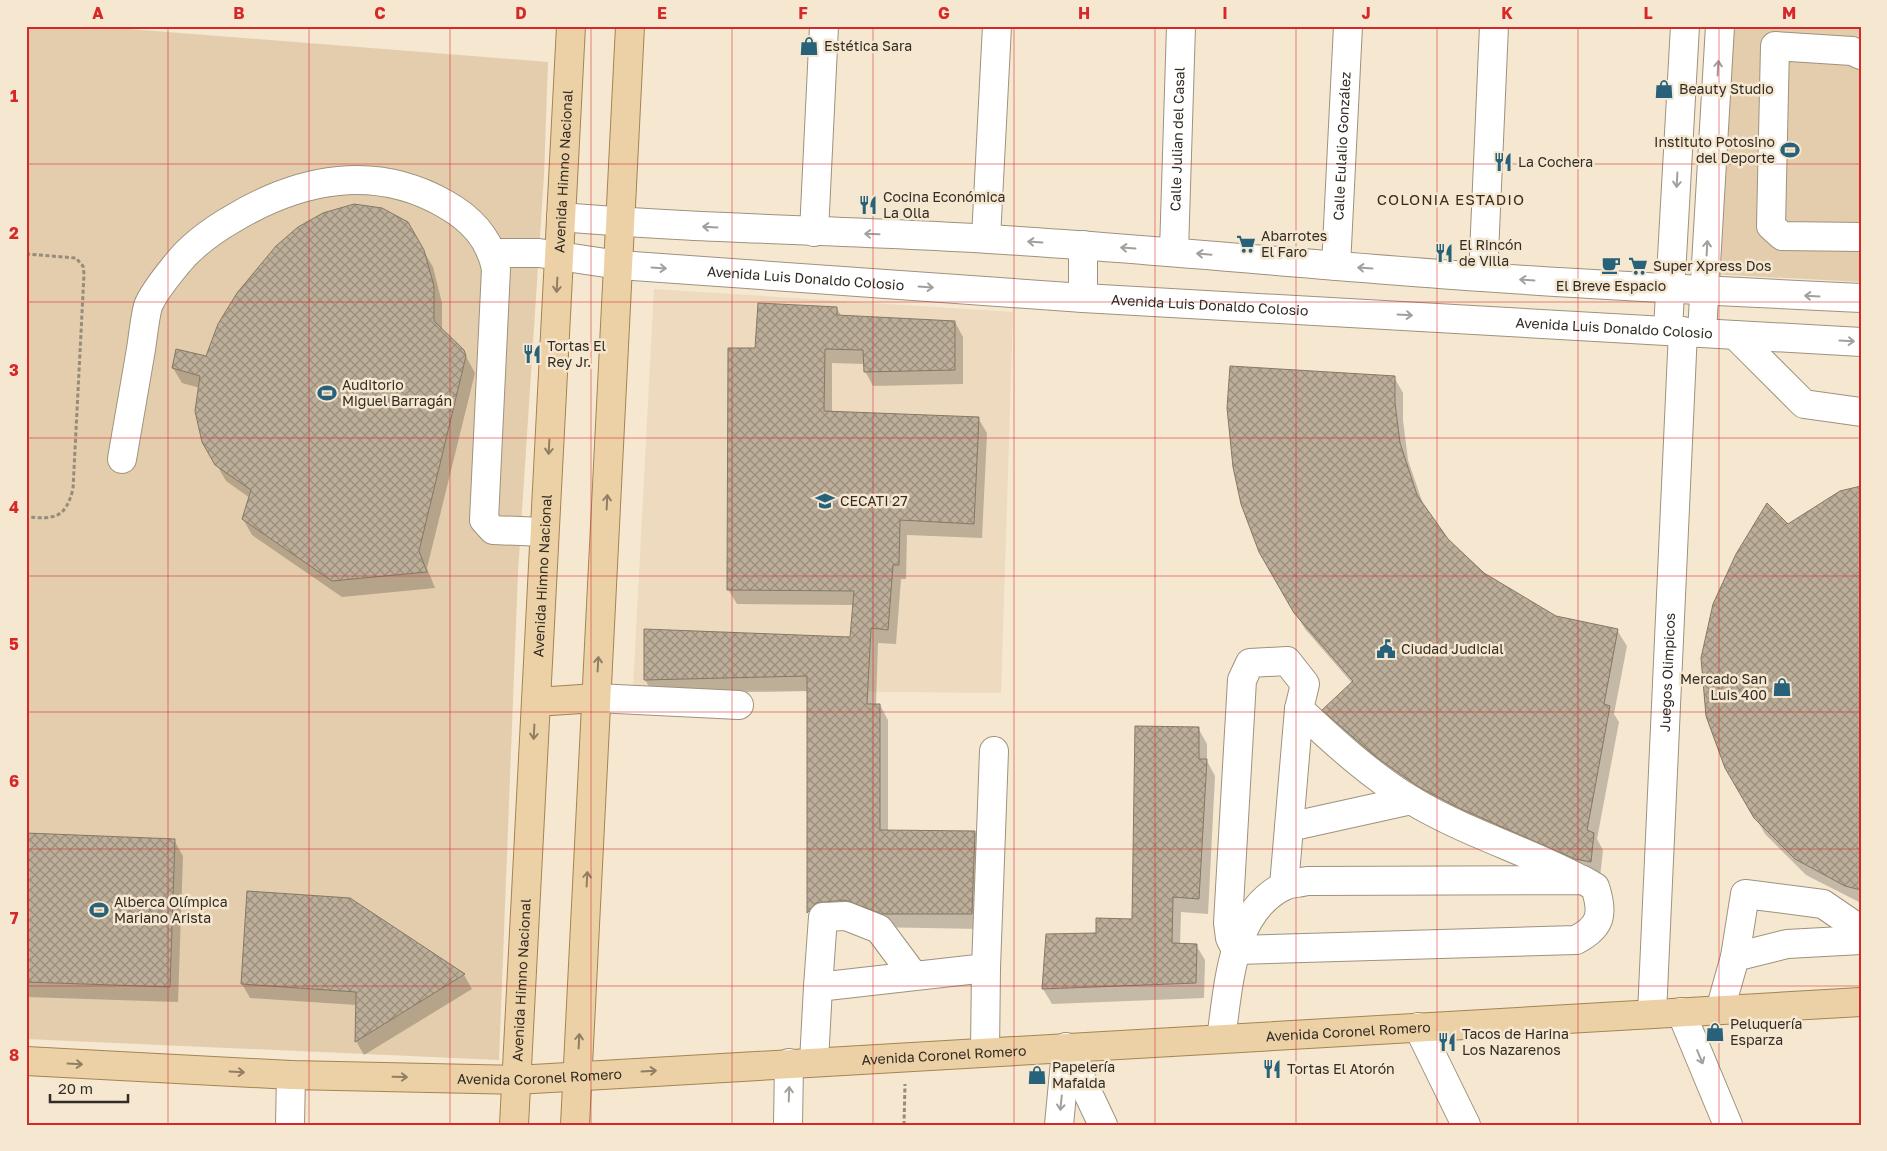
<svg xmlns="http://www.w3.org/2000/svg" width="1887" height="1151" font-family="'Golos Text',sans-serif">
<style>
.built{fill:#eddabf}
.pitch{fill:#e3cdad}
.shadow{fill:#0003}
.building{fill:url(#building-cross-hatch);stroke:#857864}
.lines{fill:none;stroke-linecap:round;stroke-linejoin:round}
.minor-casing{stroke:#9f927d;stroke-width:30}
.major-casing{stroke:#a48452;stroke-width:30}
.path{stroke:#968c7c;stroke-width:3;stroke-dasharray:4 2.5;stroke-linecap:butt}
.minor{stroke:#fff;stroke-width:28}
.major{stroke:#edd1a6;stroke-width:28}
.oneway{stroke:#a3a09c}
.oneway2{stroke:#907e65}
.grid{fill:none;stroke:#d62828;stroke-width:1;stroke-opacity:0.55}
.labels{text-anchor:middle;stroke-width:5;stroke-linejoin:round;paint-order:stroke}
.poi-label{font-size:14px;fill:#322c24;stroke:#f5e7d0;text-anchor:start}
.street-label{font-size:14px;fill:#322c24;stroke:#f5e7d0}
.neighbourhood-label{font-size:15px;letter-spacing:1px;fill:#382d1b;stroke:#f5e7d0}
.neatline{fill:none;stroke:#d62828;stroke-width:2}
.grid-label{font-size:16px;text-anchor:middle;font-weight:bold;fill:#d62828}
</style>
<defs>
<pattern id="building-cross-hatch" width="8" height="8" patternUnits="userSpaceOnUse" patternTransform="scale(1.25)"><rect width="8" height="8" fill="#bcae99"/><path d="M0 0l8 8M0 8l8-8" fill="none" stroke="#998e7d"/></pattern>
</defs>
<rect width="100%" height="100%" fill="#f5e7d0"/>
<path class="built" d="M654,289L1013,312L1001,693L633,689Z"/>
<path class="pitch" d="M26,26H92L548,62L544,175L518,572L499,1060L26,1039Z
M1728,26H1861V282L1711,274Z"/>
<path class="shadow" d="M423,250L433,267L442,303V331L463,351L475,373L427,568L435,588L342,597L252,535L243,519L250,498L226,481L203,441L200,388L182,383L173,368L206,358Z
M837,308L841,316L955,322L963,337V384L873,386L865,371V364L832,363V413L978,418L987,433L982,538L907,535L906,579H901L896,644L878,643L876,705H880L888,720V832H975L983,847L980,929L817,926L810,913L809,691L654,694L645,680L851,639L854,605L737,604L728,589L757,349Z
M1394,377L1403,393V420L1408,460L1424,507L1447,540L1483,574L1556,617L1617,630L1627,646L1614,714L1619,722L1597,839L1603,850L1600,877L1429,802L1333,725L1324,710L1352,683L1305,629L1260,552Z
M1861,487V903L1806,875L1765,834L1727,767L1788,525Z
M1198,728L1207,744V761L1215,776L1208,914L1181,912L1180,945H1196L1205,960L1204,998L1052,1004L1043,989L1097,934L1133,920Z
M26,835L174,840L183,856L178,1002L26,997Z
M350,899L464,975L472,989L364,1055L356,1041L357,1005L250,998L242,984Z"/>
<path class="building" d="M354,204L382,208L408,222L424,250L434,286V321L464,350L466,356L419,551L427,572L332,581L242,519L251,490L215,465L202,442L195,411L200,376L172,368L176,349L206,356L218,324L237,293L276,246L298,227L323,213Z
M758,303L837,307V315L955,321V370L864,372L863,350L825,349L824,411L979,417L974,524L900,520L899,565H893L888,630L871,628L867,704H880V830L975,831L972,914H882L845,900L816,903L807,913V676L644,680V629L850,637L854,591L727,590L728,348H755Z
M1230,366L1395,376V403L1400,443L1417,495L1448,539L1484,573L1556,616L1618,629L1604,704L1610,706L1587,830L1594,833L1591,862L1575,859L1459,808L1419,787L1376,757L1322,710L1353,681L1294,613L1259,552L1241,504L1233,467L1227,408Z
M1861,486V890L1845,886L1795,859L1754,818L1725,768L1706,716L1701,658L1713,604L1736,554L1767,503L1788,524L1840,491Z
M1135,726L1199,727V759H1207L1199,899L1173,897L1172,943L1197,944L1196,983L1042,989L1046,934L1096,933V918L1132,919Z
M26,833L175,839L170,987L26,982Z
M247,891L350,898L465,974L355,1042L356,992L241,984Z"/>
<g class="lines">
<g class="minor-casing">
<g id="minor">
<path d="M1861,55L1852,51L1775,46L1771,226L1782,236L1861,237"/>
<path d="M561,217C709,230 857,230 1005,240C1164,250 1323,266 1482,277C1608,286 1734,292 1861,298"/>
<path d="M814,232L824,26"/>
<path d="M986,238L997,26"/>
<path id="s1" d="M1174,251L1181,26"/>
<path id="s2" d="M493,253H539L619,265L1083,298L1861,342"/>
<path id="s3" d="M1336,266L1348,26"/>
<path d="M1483,277L1494,26"/>
<path d="M1083,298V245"/>
<path d="M1668,329L1685,26"/>
<path d="M1702,332L1720,26"/>
<path d="M1735,335L1804,404L1861,412"/>
<path d="M122,459C128,424 134,389 140,355C143,339 144,321 148,306C153,293 167,276 176,265C191,246 213,230 234,218C301,178 375,164 445,204C472,219 490,239 496,269L484,520L493,530L544,532"/>
<path d="M596,698L739,705"/>
<path d="M1289,827L1411,800"/>
<path d="M1284,886L1299,709"/>
<path d="M1236,950L1230,938L1228,923L1242,680L1250,663L1287,661L1305,684L1299,709C1334,742 1370,775 1411,800C1464,832 1525,850 1580,879"/>
<path d="M1735,957L1745,894L1823,904L1861,930"/>
<path d="M818,987L823,917L846,916L879,929L914,976"/>
<path d="M1720,1010L1735,957L1787,944L1861,940"/>
<path d="M1681,1012L1728,1125"/>
<path id="s4" d="M1652,1014L1683,331"/>
<path d="M1418,1027L1466,1125"/>
<path d="M1221,1038C1229,987 1230,913 1284,886C1290,883 1300,883 1307,881L1583,880L1595,887C1604,914 1601,927 1576,940L1236,950"/>
<path d="M1066,1047L1103,1125"/>
<path d="M985,1052L986,968"/>
<path d="M814,1062L818,987L986,968L994,751"/>
<path d="M290,1125L291,1075"/>
<path d="M788,1125L789,1063"/>
<path d="M1059,1125L1066,1051"/>
</g>
</g>
<g class="major-casing">
<g id="major">
<path d="M536,702L596,698"/>
<path id="s5" d="M26,1061L291,1075L516,1080L1861,1002"/>
<path id="s6" d="M514,1125L571,26"/>
<path d="M575,1125L630,26"/>
</g>
</g>
<path class="path" d="M26,254L76,258L83,266L84,274L73,489C65,519 55,519 26,517
M904,1125L905,1084"/>
<use href="#minor" class="minor"/>
<use href="#major" class="major"/>
</g>
<defs><path id="oneway-shaft" d="M-6 0H5M1.5-3L5.5 0L1.5 3" fill="none" stroke-width="1.6" stroke-linecap="round" stroke-linejoin="round" transform="scale(1.25)"/></defs>
<g class="oneway">
<use href="#oneway-shaft" transform="translate(1718 68) rotate(-87)"/>
<use href="#oneway-shaft" transform="translate(1677 180) rotate(93)"/>
<use href="#oneway-shaft" transform="translate(710 227) rotate(-177)"/>
<use href="#oneway-shaft" transform="translate(872 234) rotate(-178)"/>
<use href="#oneway-shaft" transform="translate(1035 242) rotate(-176)"/>
<use href="#oneway-shaft" transform="translate(1128 248) rotate(-176)"/>
<use href="#oneway-shaft" transform="translate(1707 248) rotate(-87)"/>
<use href="#oneway-shaft" transform="translate(1204 254) rotate(-175)"/>
<use href="#oneway-shaft" transform="translate(659 268) rotate(4)"/>
<use href="#oneway-shaft" transform="translate(1365 268) rotate(-176)"/>
<use href="#oneway-shaft" transform="translate(1527 280) rotate(-176)"/>
<use href="#oneway-shaft" transform="translate(926 287) rotate(4)"/>
<use href="#oneway-shaft" transform="translate(1812 296) rotate(-177)"/>
<use href="#oneway-shaft" transform="translate(1405 315) rotate(3)"/>
<use href="#oneway-shaft" transform="translate(1847 341) rotate(3)"/>
<use href="#oneway-shaft" transform="translate(1700 1057) rotate(67)"/>
<use href="#oneway-shaft" transform="translate(789 1094) rotate(-88)"/>
<use href="#oneway-shaft" transform="translate(1061 1103) rotate(96)"/>
</g>
<g class="oneway2">
<use href="#oneway-shaft" transform="translate(557 285) rotate(93)"/>
<use href="#oneway-shaft" transform="translate(549 447) rotate(93)"/>
<use href="#oneway-shaft" transform="translate(607 502) rotate(-87)"/>
<use href="#oneway-shaft" transform="translate(598 664) rotate(-87)"/>
<use href="#oneway-shaft" transform="translate(534 732) rotate(93)"/>
<use href="#oneway-shaft" transform="translate(587 879) rotate(-87)"/>
<use href="#oneway-shaft" transform="translate(579 1041) rotate(-87)"/>
<use href="#oneway-shaft" transform="translate(75 1064) rotate(3)"/>
<use href="#oneway-shaft" transform="translate(649 1071) rotate(-3)"/>
<use href="#oneway-shaft" transform="translate(237 1072) rotate(3)"/>
<use href="#oneway-shaft" transform="translate(400 1077) rotate(1)"/>
</g>
<path class="grid" d="M168,26V1125M309,26V1125M450,26V1125M591,26V1125M732,26V1125M873,26V1125M1014,26V1125M1155,26V1125M1296,26V1125M1437,26V1125M1578,26V1125M1719,26V1125M26,164H1861M26,302H1861M26,438H1861M26,576H1861M26,712H1861M26,849H1861M26,986H1861"/>
<defs>
<g id="shop-bare" transform="scale(1.5)"><path d="M-5-2.5h2.3a2.7 3.5 0 0 1 5.4 0H5L5.5 6h-11ZM-1.5-2.5h3a1.5 2.3 0 0 0-3 0Z" fill="#27627a" stroke="#f5e7d0" stroke-width="2.5" paint-order="stroke"/></g>
<g id="stadium-bare" transform="scale(1.5)"><path d="M0-5a6.5 5 0 1 0 0 10a6.5 5 0 1 0 0-10ZM-3.5-1.8h7v3.6h-7Z" fill="#27627a" stroke="#f5e7d0" stroke-width="2.5" paint-order="stroke"/></g>
<g id="restaurant-bare" transform="scale(1.5)"><path d="M-5-6h1v4h1v-4h1v4h1v-4h1v5L-1.5 .5V6h-2V.5L-5-1ZM5-6V6H3V1.5H1.5Q1.5-4 5-6Z" fill="#27627a" stroke="#f5e7d0" stroke-width="2.5" paint-order="stroke"/></g>
<g id="supermarket-bare" transform="scale(1.5)"><path d="M-6-5.5h2.5l.6 2H6L4.5 2H-2.5L-4.4-4H-6ZM-1.5 3.2a1.3 1.3 0 1 0 .1 0ZM3 3.2a1.3 1.3 0 1 0 .1 0Z" fill="#27627a" stroke="#f5e7d0" stroke-width="2.5" paint-order="stroke"/></g>
<g id="cafe-bare" transform="scale(1.5)"><path d="M-5.5-4.5H6V0H3Q3 3.5 0 3.5H-2.5Q-5.5 3.5-5.5 0ZM3-3.2v2h1.7v-2ZM-6 4.5H4V6H-6Z" fill="#27627a" stroke="#f5e7d0" stroke-width="2.5" paint-order="stroke"/></g>
<g id="school-bare" transform="scale(1.5)"><path d="M0-5L7-2L0 1L-7-2ZM-4 1L0 2.5L4 1V4Q0 6-4 4Z" fill="#27627a" stroke="#f5e7d0" stroke-width="2.5" paint-order="stroke"/></g>
<g id="civic-bare" transform="scale(1.5)"><path d="M-.6-6.5H3V-4.5H.6V-3L4-1V1h2V6H-6V1h2V-1L-.6-3ZM-1.2 2.5V6h2.4V2.5Z" fill="#27627a" stroke="#f5e7d0" stroke-width="2.5" paint-order="stroke"/></g>
</defs>
<g fill-rule="evenodd">
<use href="#shop-bare" x="809" y="46"/>
<use href="#shop-bare" x="1664" y="89"/>
<use href="#stadium-bare" x="1790" y="150"/>
<use href="#restaurant-bare" x="1503" y="162"/>
<use href="#restaurant-bare" x="868" y="205"/>
<use href="#supermarket-bare" x="1246" y="244"/>
<use href="#restaurant-bare" x="1444" y="253"/>
<use href="#cafe-bare" x="1611" y="265"/>
<use href="#supermarket-bare" x="1638" y="266"/>
<use href="#restaurant-bare" x="532" y="354"/>
<use href="#stadium-bare" x="327" y="393"/>
<use href="#school-bare" x="825" y="501"/>
<use href="#civic-bare" x="1386" y="649"/>
<use href="#shop-bare" x="1782" y="687"/>
<use href="#stadium-bare" x="99" y="910"/>
<use href="#shop-bare" x="1715" y="1032"/>
<use href="#restaurant-bare" x="1447" y="1042"/>
<use href="#restaurant-bare" x="1272" y="1069"/>
<use href="#shop-bare" x="1037" y="1075"/>
</g>
<g class="labels">
<g class="poi-label">
<text x="824" y="51">Estética Sara</text>
<text x="1679" y="94">Beauty Studio</text>
<text x="1775" y="147" text-anchor="end">Instituto Potosino<tspan x="1775" dy="16">del Deporte</tspan></text>
<text x="1518" y="167">La Cochera</text>
<text x="883" y="202">Cocina Económica<tspan x="883" dy="16">La Olla</tspan></text>
<text x="1261" y="241">Abarrotes<tspan x="1261" dy="16">El Faro</tspan></text>
<text x="1459" y="250">El Rincón<tspan x="1459" dy="16">de Villa</tspan></text>
<text x="1653" y="271">Super Xpress Dos</text>
<text x="1611" y="291" text-anchor="middle">El Breve Espacio</text>
<text x="547" y="351">Tortas El<tspan x="547" dy="16">Rey Jr.</tspan></text>
<text x="342" y="390">Auditorio<tspan x="342" dy="16">Miguel Barragán</tspan></text>
<text x="840" y="506">CECATI 27</text>
<text x="1401" y="654">Ciudad Judicial</text>
<text x="1767" y="684" text-anchor="end">Mercado San<tspan x="1767" dy="16">Luis 400</tspan></text>
<text x="114" y="907">Alberca Olímpica<tspan x="114" dy="16">Mariano Arista</tspan></text>
<text x="1730" y="1029">Peluquería<tspan x="1730" dy="16">Esparza</tspan></text>
<text x="1462" y="1039">Tacos de Harina<tspan x="1462" dy="16">Los Nazarenos</tspan></text>
<text x="1052" y="1072">Papelería<tspan x="1052" dy="16">Mafalda</tspan></text>
<text x="1287" y="1074">Tortas El Atorón</text>
</g>
<g class="street-label">
<text dy="5" stroke="none"><textPath href="#s1" startOffset="112">Calle Julian del Casal</textPath></text>
<text dy="5" stroke="none"><textPath href="#s3" startOffset="120">Calle Eulalio González</textPath></text>
<text dy="5" stroke="none"><textPath href="#s6" startOffset="955">Avenida Himno Nacional</textPath></text>
<text dy="5" stroke="none"><textPath href="#s2" startOffset="314">Avenida Luis Donaldo Colosio</textPath></text>
<text dy="5" stroke="none"><textPath href="#s2" startOffset="719">Avenida Luis Donaldo Colosio</textPath></text>
<text dy="5" stroke="none"><textPath href="#s2" startOffset="1124">Avenida Luis Donaldo Colosio</textPath></text>
<text dy="5" stroke="none"><textPath href="#s6" startOffset="550">Avenida Himno Nacional</textPath></text>
<text dy="5" stroke="none"><textPath href="#s4" startOffset="342">Juegos Olimpicos</textPath></text>
<text dy="5" stroke="none"><textPath href="#s6" startOffset="145">Avenida Himno Nacional</textPath></text>
<text dy="5" stroke="none"><textPath href="#s5" startOffset="1324">Avenida Coronel Romero</textPath></text>
<text dy="5" stroke="none"><textPath href="#s5" startOffset="919">Avenida Coronel Romero</textPath></text>
<text dy="5" stroke="none"><textPath href="#s5" startOffset="514">Avenida Coronel Romero</textPath></text>
</g>
<g class="neighbourhood-label">
<text x="1451" y="205">COLONIA ESTADIO</text>
</g>
</g>
<rect width="1887" height="1151" fill="none" stroke="#f5e7d0" stroke-width="55"/>
<path d="M50 1094v8h78v-8" fill="none" stroke="#322c24" stroke-width="2.5"/>
<text x="58" y="1094" font-size="15" fill="#322c24" stroke="#f5e7d0" stroke-width="4" paint-order="stroke">20 m</text>
<rect x="28" y="28" width="1832" height="1096" class="neatline"/>
<g class="grid-label">
<text x="98" y="19">A</text>
<text x="239" y="19">B</text>
<text x="380" y="19">C</text>
<text x="521" y="19">D</text>
<text x="662" y="19">E</text>
<text x="803" y="19">F</text>
<text x="944" y="19">G</text>
<text x="1084" y="19">H</text>
<text x="1225" y="19">I</text>
<text x="1366" y="19">J</text>
<text x="1507" y="19">K</text>
<text x="1648" y="19">L</text>
<text x="1789" y="19">M</text>
<text x="14" y="102">1</text>
<text x="14" y="239">2</text>
<text x="14" y="376">3</text>
<text x="14" y="513">4</text>
<text x="14" y="650">5</text>
<text x="14" y="787">6</text>
<text x="14" y="924">7</text>
<text x="14" y="1061">8</text>
</g>
</svg>
